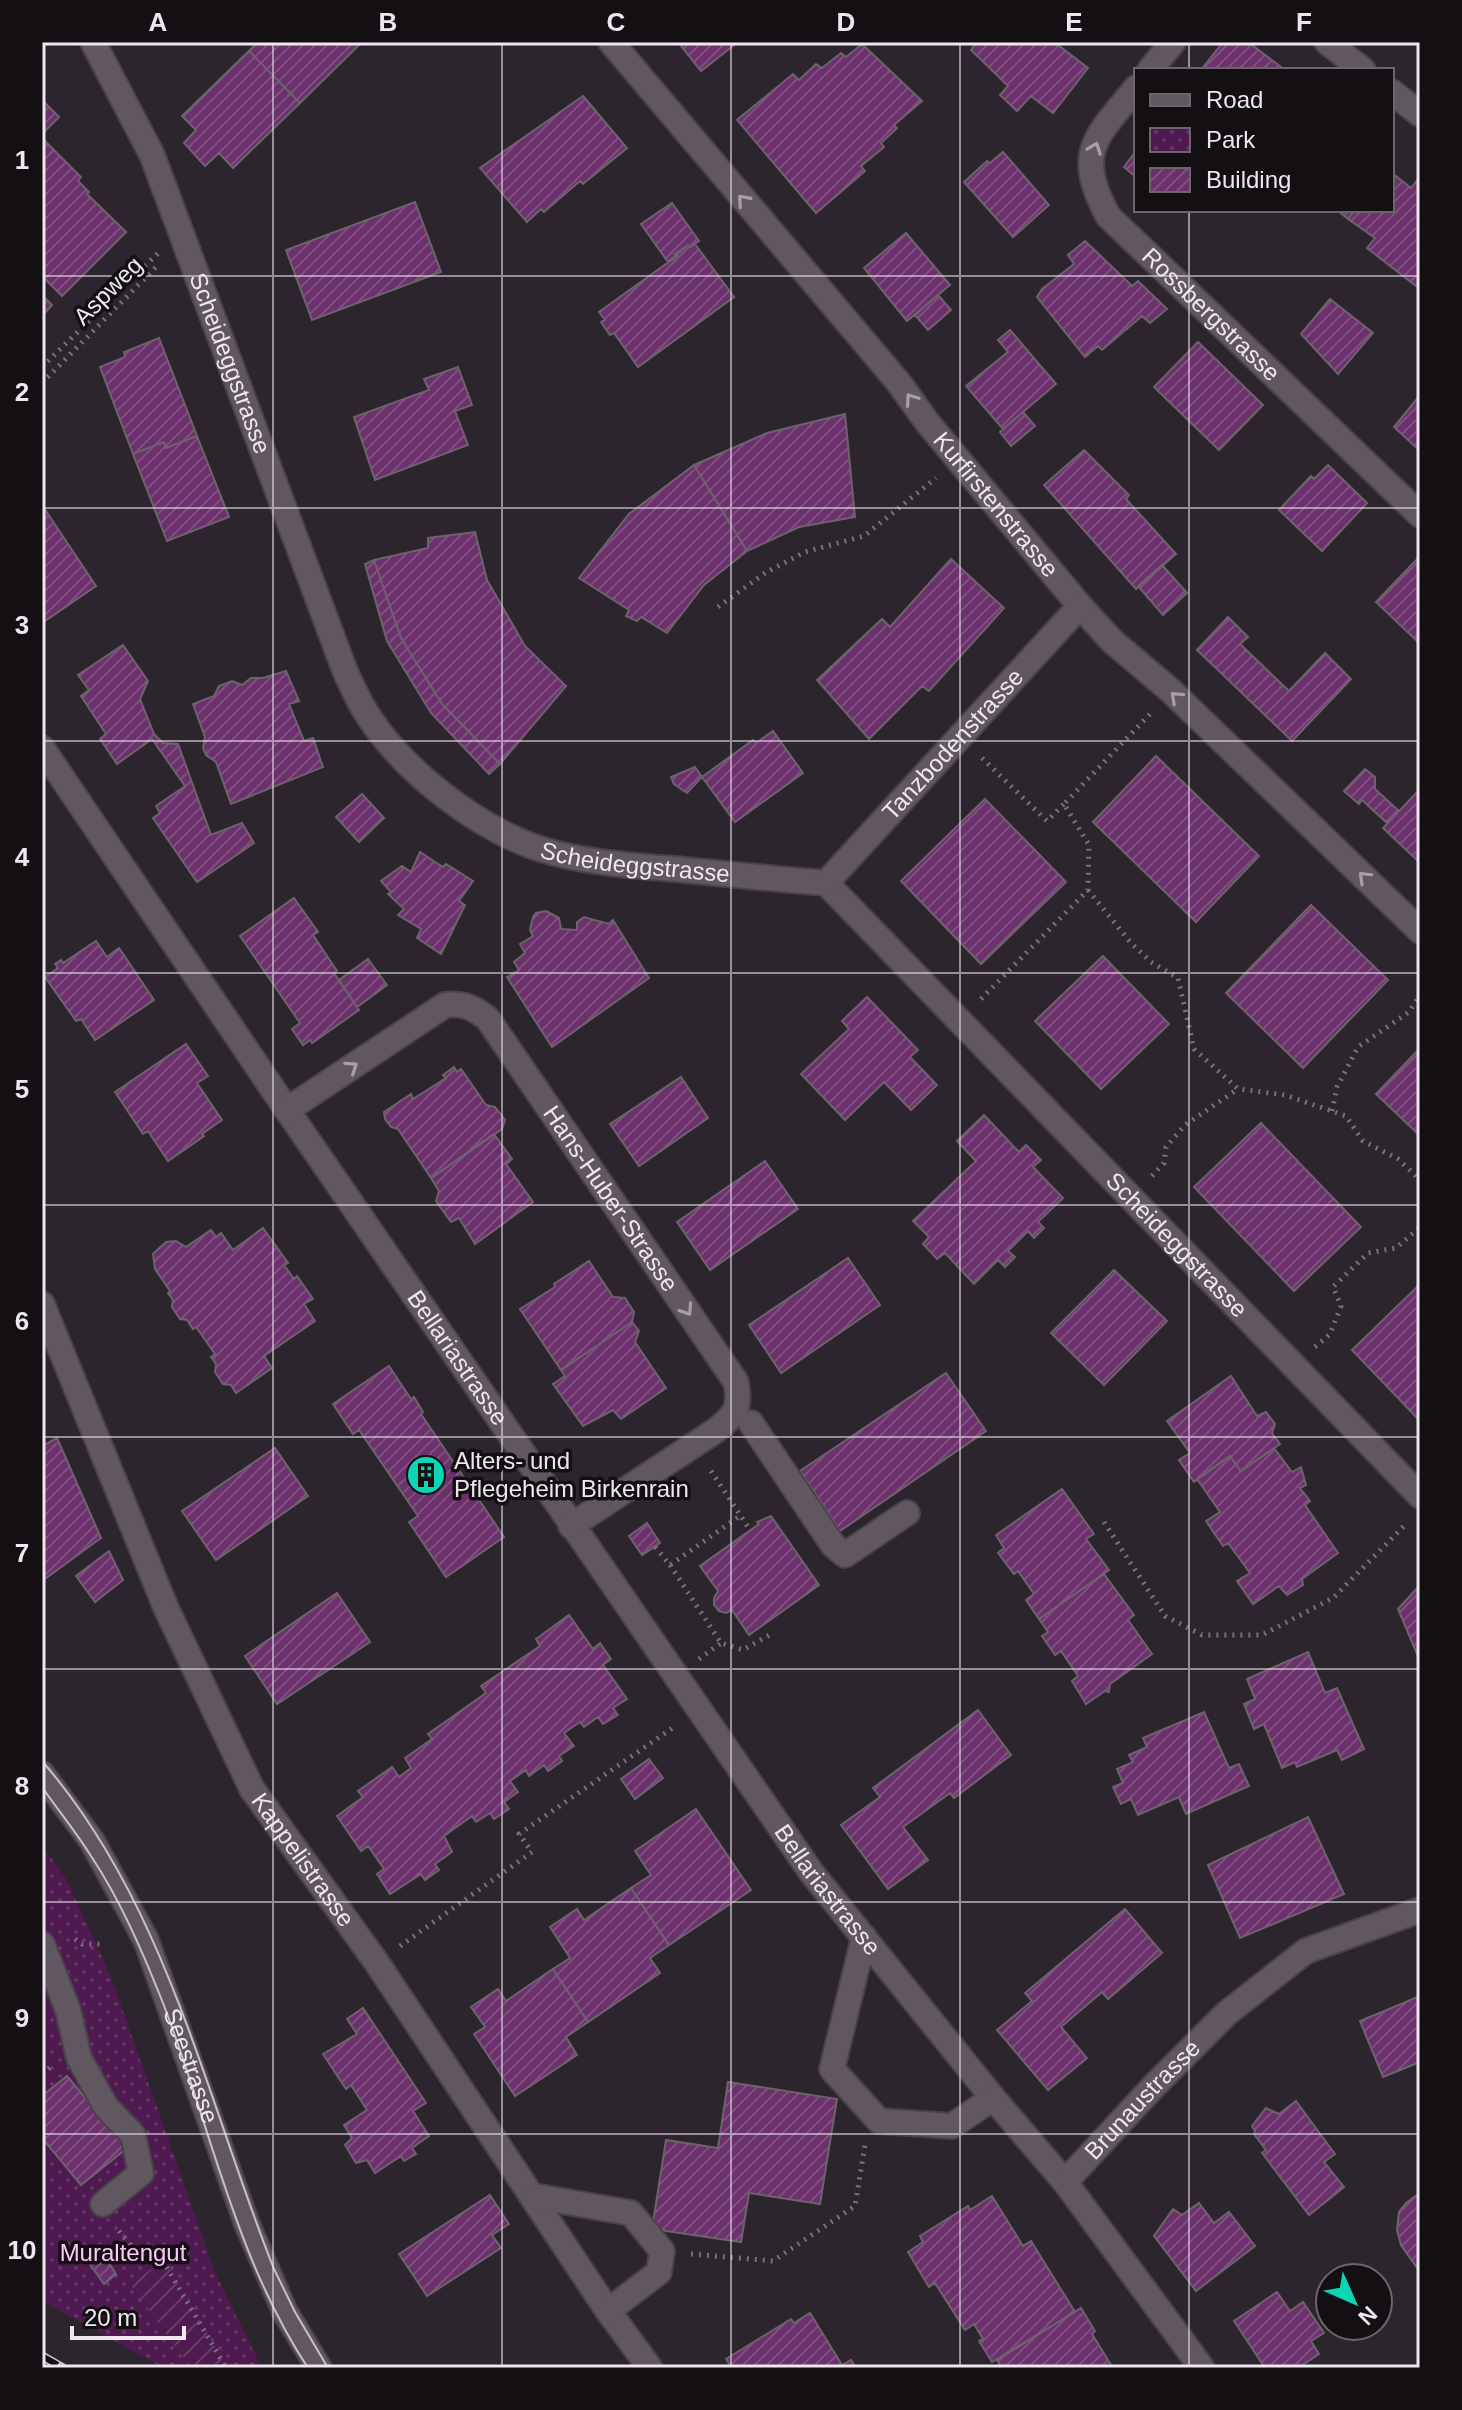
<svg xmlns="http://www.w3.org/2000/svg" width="1462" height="2410" font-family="Arial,sans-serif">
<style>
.park{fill:url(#park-dots)}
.garden{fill:url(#garden-furrows)}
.building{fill:url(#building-hatch);stroke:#6d636c;stroke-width:2}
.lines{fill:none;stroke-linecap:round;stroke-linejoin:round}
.minor-casing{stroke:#4a4249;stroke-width:28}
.path{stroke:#797279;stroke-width:5;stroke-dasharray:2 6;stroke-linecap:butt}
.minor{stroke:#615760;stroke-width:24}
.tram{stroke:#c7c1c7;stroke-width:2}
.rail-casing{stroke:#c7c1c7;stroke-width:9}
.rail{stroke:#130f13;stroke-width:6;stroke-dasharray:18;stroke-linecap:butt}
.oneway{stroke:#a8a0a7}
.grid{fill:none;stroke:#eee8ee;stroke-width:2;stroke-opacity:0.55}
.labels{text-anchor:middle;stroke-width:7;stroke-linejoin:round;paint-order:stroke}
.street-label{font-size:24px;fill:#eee8ee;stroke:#130f13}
.poi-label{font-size:24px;fill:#eee8ee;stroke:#130f13;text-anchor:start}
.park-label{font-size:24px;fill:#fcc7fb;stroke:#130f13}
.neatline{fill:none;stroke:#eee8ee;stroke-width:3}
.grid-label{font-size:26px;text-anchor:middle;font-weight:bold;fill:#eee8ee}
</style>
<defs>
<pattern id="park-dots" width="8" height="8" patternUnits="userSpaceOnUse" patternTransform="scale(2)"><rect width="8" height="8" fill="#4e1a50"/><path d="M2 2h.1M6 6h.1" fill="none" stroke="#683b6a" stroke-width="1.8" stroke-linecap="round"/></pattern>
<pattern id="garden-furrows" width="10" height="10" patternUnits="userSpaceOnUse" patternTransform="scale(2)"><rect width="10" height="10" fill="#4e1a50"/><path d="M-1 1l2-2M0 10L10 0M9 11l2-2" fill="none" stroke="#683b6a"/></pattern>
<pattern id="building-hatch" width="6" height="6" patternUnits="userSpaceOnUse" patternTransform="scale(2)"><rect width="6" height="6" fill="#6c306d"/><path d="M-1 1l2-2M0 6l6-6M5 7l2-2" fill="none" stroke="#814e82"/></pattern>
</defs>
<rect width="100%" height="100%" fill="#2d252d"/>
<path class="park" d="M42,1845L66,1879L111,1977L216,2275L262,2368H164L42,2301Z"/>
<path class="garden" d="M163,2251L166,2262L227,2368H191L130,2284L159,2264L155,2258Z"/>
<path class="building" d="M258,42H362L300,103L249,51Z
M678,42H738L701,71Z
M977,42H1054L1088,68L1053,113L1031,96L1017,111L1000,95L1008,86L971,50Z
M1223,42H1248L1285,70H1201Z
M862,44L922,101L894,125L897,128L881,143L884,147L861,166L865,171L816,213L737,120L793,74L799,80L816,64L822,68L841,53L846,57Z
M249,51L300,103L233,168L219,153L205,166L184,143L196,130L182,116Z
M583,96L627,148L583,184L580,181L544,212L541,209L527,222L480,168Z
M42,100L59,117L42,134Z
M42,138L81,177L78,181L89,192L87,194L126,232L62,296L42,276Z
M1136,151V177L1124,167Z
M1003,152L1049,205L1013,237L964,182L987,161L990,163Z
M1392,173L1411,188L1418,179L1420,180V280L1416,286L1367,248L1375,238L1348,219L1355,210H1392Z
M415,202L441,272L312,320L286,250Z
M672,203L699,241L690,247L688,245L668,262L641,224Z
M1337,210H1355L1348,219Z
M906,233L950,285L907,321L864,268Z
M1085,241L1132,286L1138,281L1167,309L1150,323L1142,316L1102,350L1098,346L1085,357L1037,297L1042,289L1074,264L1068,255Z
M695,244L734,297L638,367L614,333L610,335L601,322L605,320L599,312L677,256L675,254L688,245L690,247Z
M42,295L52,305L42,316Z
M938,295L951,310L928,330L915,315Z
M1330,299L1373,333L1338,374L1301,334Z
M1010,330L1056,384L1003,429L966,386L1008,352L998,340Z
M159,338L197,436L166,448L164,442L133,454L100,367L125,357L124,352Z
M1198,342L1263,405L1219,450L1154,387Z
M458,367L472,405L455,411L468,445L375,480L354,417L429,390L424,379Z
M1420,395V451L1394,427Z
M1023,412L1035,426L1011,446L1000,432Z
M845,414L855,517L799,527L747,551L694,465L767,433Z
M197,436L229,517L167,541L133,454L164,442L166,448Z
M1084,450L1129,495L1126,499L1176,554L1136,589L1044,485Z
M694,465L747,551L704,585L667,633L641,617L637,621L626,616L629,610L579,578L629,514Z
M1328,465L1367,503L1322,551L1279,510L1311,476L1314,479Z
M42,505L96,586L42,623Z
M475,532L487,580L525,646L566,686L500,764L442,704L401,638L374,560L428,548V538Z
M1420,556V644L1376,602Z
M951,559L1004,608L929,691L922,686L869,739L817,680L882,619L890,627Z
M374,560L401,638L442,704L500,764L489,774L431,713L387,641L365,564Z
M1162,565L1187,593L1163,615L1138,586Z
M1228,617L1248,637L1240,644L1289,691L1325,653L1351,679L1292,741L1197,650Z
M123,645L148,681L140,699L154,734L163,743L178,744L211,835L242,823L254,843L197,882L153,818L160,813L156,806L185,786L152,739L117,764L100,739L106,734L81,696L89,690L78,675Z
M286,671L299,701L289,704L304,741L313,738L323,767L231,804L216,762L206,755L203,748L205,737L193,704L214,696L219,686L232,681L242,685L251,678H263Z
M773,731L803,773L735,822L702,777L753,740L756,743Z
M1156,756L1259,856L1196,922L1093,822Z
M695,767L702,777L687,793L674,784L671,777Z
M1365,769L1375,777V789L1399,811L1387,823L1362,800L1359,804L1344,791Z
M1420,789V863L1383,828Z
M362,794L384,818L359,842L336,817Z
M985,799L1066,882L981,964L901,881Z
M420,852L443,867L446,864L473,881L459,901L465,905L441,954L417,938L421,929L398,915L404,909L388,894L391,892L381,881L402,866L411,872Z
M294,898L318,932L313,935L337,971L334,973L359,1010L312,1043L310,1040L303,1045L292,1029L300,1023L240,936Z
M1311,905L1388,980L1303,1068L1226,993Z
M546,911L559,918L561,929L577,930V922L584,917L609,924L613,920L649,978L552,1047L507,977L519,970L514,962L525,953L520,944L533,936L530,930L533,917L536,913Z
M96,941L107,957L119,948L154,1000L95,1040L81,1019L76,1021L45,977L58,968L55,964L61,960L63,963Z
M1103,956L1169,1024L1101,1089L1035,1021Z
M368,959L387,985L357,1007L339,980Z
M867,997L918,1050L910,1057L937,1085L911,1110L884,1082L845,1120L801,1074L849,1029L842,1021Z
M186,1044L208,1076L197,1083L222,1120L202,1134L204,1136L168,1161L148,1131L143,1134L115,1092Z
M1420,1048V1136L1376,1094Z
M454,1067L457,1072L461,1069L486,1105L495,1107L505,1120L502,1129L431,1178L398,1129L391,1127L385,1119L384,1112L411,1094L413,1099L446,1078L443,1075Z
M681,1077L708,1118L639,1166L610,1124Z
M984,1115L1019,1152L1026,1145L1041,1160L1033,1167L1063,1198L1038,1222L1044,1228L1034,1238L1028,1231L1008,1251L1015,1257L1005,1267L998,1260L974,1284L945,1253L937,1259L923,1244L929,1237L913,1221L976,1161L957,1141Z
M1261,1123L1361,1227L1294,1291L1194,1187Z
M494,1134L512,1159L506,1164L533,1202L475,1244L459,1218L451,1222L436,1201L439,1191L431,1178Z
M765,1161L798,1209L710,1270L677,1222Z
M263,1228L288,1263L284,1265L294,1279L297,1276L313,1299L304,1304L315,1321L264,1356L272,1368L236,1393L231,1385L223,1384L215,1372L216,1364L211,1357L215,1354L196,1327L193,1329L187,1320L180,1319L172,1307L173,1300L168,1293L170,1291L155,1269L153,1254L166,1242L176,1241L186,1247L211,1230L216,1237L221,1233L233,1250Z
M848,1258L880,1305L781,1373L749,1325Z
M589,1261L613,1297L625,1298L634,1312L632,1322L561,1370L520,1309L555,1287L554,1284Z
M1114,1270L1167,1321L1104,1385L1051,1333Z
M1420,1284V1421L1352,1350Z
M632,1322L639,1331L635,1342L666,1388L621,1419L613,1410L583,1426L553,1384L565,1376L561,1370Z
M389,1366L411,1399L414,1397L423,1412L421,1414L504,1537L446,1577L409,1522L418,1516L359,1430L353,1434L333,1404Z
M946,1373L986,1431L840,1531L800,1471Z
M1231,1376L1257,1416L1266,1412L1275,1424L1272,1433L1280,1444L1241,1471L1230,1456L1194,1482L1179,1460L1190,1453L1167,1421Z
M57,1438L101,1538L42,1581V1446Z
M275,1448L308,1496L216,1560L182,1511Z
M1274,1448L1292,1472L1301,1467L1306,1485L1300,1488L1310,1501L1305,1505L1338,1553L1302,1579L1303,1585L1287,1595L1279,1586L1253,1604L1237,1581L1250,1573L1228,1543L1223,1546L1206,1521L1220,1512L1197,1479L1230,1456L1241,1471Z
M1062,1489L1094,1534L1086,1539L1109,1570L1039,1619L1026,1600L1034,1594L1018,1571L1014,1574L998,1553L1004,1548L996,1535Z
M771,1516L819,1585L749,1635L732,1610L726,1613L719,1611L714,1605V1598L718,1591L700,1566L759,1524L757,1522Z
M647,1523L660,1543L642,1555L629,1536Z
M109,1551L123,1580L95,1602L76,1576Z
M1104,1574L1134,1615L1128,1620L1152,1654L1110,1684L1109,1692L1105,1691L1086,1704L1072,1681L1078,1676L1061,1651L1055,1655L1042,1636L1048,1632L1039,1619Z
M1420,1585V1661L1398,1609Z
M337,1593L370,1642L277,1704L245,1656Z
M569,1615L593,1649L600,1643L611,1659L603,1665L627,1699L613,1708L618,1715L603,1724L598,1717L584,1727L580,1722L564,1733L574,1746L559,1756L562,1761L548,1771L544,1765L529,1776L526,1770L510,1781L518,1792L504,1802L509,1809L494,1819L490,1813L476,1822L472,1816L444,1836L452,1852L435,1864L439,1870L425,1880L421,1874L390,1894L377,1874L384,1869L368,1846L361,1851L337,1816L363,1797L358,1791L392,1767L399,1777L411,1768L405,1758L432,1739L428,1734L486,1693L481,1686L540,1646L536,1639Z
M1308,1652L1325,1693L1337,1688L1364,1749L1342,1760L1337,1750L1297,1767L1295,1762L1282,1768L1264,1724L1254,1729L1244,1704L1255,1699L1247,1679Z
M978,1710L1011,1755L954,1798L950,1793L903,1827L928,1860L888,1889L841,1825L880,1797L873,1788Z
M1204,1712L1229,1768L1239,1764L1249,1786L1186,1814L1179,1797L1138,1815L1131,1799L1121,1804L1113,1787L1123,1783L1117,1769L1133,1762L1129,1755L1147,1747L1143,1738Z
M649,1759L663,1778L635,1799L621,1779Z
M696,1809L751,1890L669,1945L631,1888L651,1875L635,1851Z
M1308,1817L1344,1894L1240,1938L1208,1865Z
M631,1888L669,1945L650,1958L660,1973L588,2022L553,1969L570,1958L550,1927L577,1909L584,1920Z
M1125,1909L1162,1953L1108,1999L1102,1992L1061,2027L1087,2058L1048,2090L997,2030L1032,2001L1025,1993Z
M553,1969L588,2022L566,2037L577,2055L515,2096L474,2034L485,2027L471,2007L498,1989L506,2001Z
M1420,1996V2062L1383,2077L1360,2021Z
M363,2008L426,2103L413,2111L429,2136L412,2148L416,2154L404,2161L401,2156L375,2173L367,2160L356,2163L345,2145L352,2138L344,2125L367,2110L351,2085L346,2089L323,2054L357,2034L347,2019Z
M67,2076L127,2148L81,2185L42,2138V2096Z
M728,2082L837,2099L820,2204L749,2193L741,2242L652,2229L666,2140L718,2148Z
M1296,2101L1335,2154L1324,2162L1344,2187L1309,2215L1262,2153L1266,2150L1254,2134L1255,2131L1252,2126L1266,2108L1279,2114Z
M1420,2193V2272L1401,2245L1397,2230L1399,2212L1406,2203Z
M490,2195L509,2224L492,2235L501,2248L427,2296L399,2254Z
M992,2196L1023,2246L1031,2241L1075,2312L992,2362L979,2341L983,2339L974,2324L965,2330L935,2283L929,2287L908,2252L923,2242L920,2236L968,2206L970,2210Z
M1199,2203L1214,2223L1229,2212L1255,2246L1196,2291L1154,2236L1173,2209L1182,2215Z
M102,2252L116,2274L104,2284L87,2260Z
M1277,2292L1290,2311L1303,2302L1324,2333L1311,2341L1319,2354L1298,2368H1265L1234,2321Z
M1081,2308L1095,2331L1092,2334L1113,2368H1002L997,2360Z
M810,2313L842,2365L851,2360L856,2368H732L726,2359L791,2319L794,2323Z"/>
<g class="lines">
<g class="minor-casing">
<g id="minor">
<path id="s1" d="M93,42L152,155L345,671C350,682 355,693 361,704C398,769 482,834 554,853C594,863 634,866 675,869C725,874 776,879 826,883L1420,1496"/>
<path id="s2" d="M611,42L899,383L927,422L1080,606L1112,641L1171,691L1420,931"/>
<path d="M1327,42L1363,70"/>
<path d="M1150,70L1173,42"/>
<path id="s3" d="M1136,88C1095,138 1074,152 1108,216L1420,515"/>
<path d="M1392,92L1420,114"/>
<path id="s4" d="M42,748L287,1110L811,1872L993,2098L1065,2182"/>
<path id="s5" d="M826,883L1080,606"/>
<path id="s6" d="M287,1110L445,1005C464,1003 473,1007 488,1019L736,1382C741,1409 736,1414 715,1431L571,1526"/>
<path id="s7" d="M42,1304L166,1608L252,1789L377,1963L608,2311L650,2368"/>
<path d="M751,1423L833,1545L845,1555L907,1513"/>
<path id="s8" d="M42,1774L92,1841L146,1940L247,2224L285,2312L319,2368"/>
<path d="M864,1937L832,2069L879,2121L952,2126L993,2098"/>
<path d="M42,1944L68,2010L79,2058L106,2107L133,2135L141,2173L103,2204"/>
<path d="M533,2196L631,2213L662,2251L659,2272L608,2311"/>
<path id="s9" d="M1202,2368L1065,2182L1153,2087L1227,2013L1306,1951L1420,1910"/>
</g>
</g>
<path class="path" d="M42,367L158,253
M42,383L159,264
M718,607L765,573L805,552L864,536L936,478
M982,758L1047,821L1064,804
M1088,890L1131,943L1151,962L1178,978L1194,1049L1238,1089L1285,1095L1346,1116L1363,1141L1398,1159L1420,1180
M981,999L1088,890L1089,845L1064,804L1150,714
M1332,1111L1337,1087L1358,1047L1409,1012L1420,995
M1152,1176L1164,1163L1166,1147L1185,1125L1238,1089
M1315,1347L1330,1334L1341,1306L1333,1287L1368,1253L1396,1248L1420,1227
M711,1471L750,1530
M1104,1522L1165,1616L1202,1635H1262L1333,1598L1407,1523
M655,1547L670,1565L740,1516
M670,1565L721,1643L743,1650L771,1634
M699,1659L721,1643
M75,1939L82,1944H104
M400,1946L532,1852L519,1834L674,1727
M42,2074L52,2066
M119,2231L135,2251L160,2256L225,2366
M691,2254L773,2261L855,2206L865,2145"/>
<use href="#minor" class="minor"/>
<path class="tram" d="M42,1761C167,1905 205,2096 274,2269L295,2312L328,2368
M42,1787C58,1810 76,1832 91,1856C121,1901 143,1953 163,2003C210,2125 235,2257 308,2368"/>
<g class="rail-casing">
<path id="rail" d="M42,2356L63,2368"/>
</g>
<use href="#rail" class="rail"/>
</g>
<defs><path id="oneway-chevron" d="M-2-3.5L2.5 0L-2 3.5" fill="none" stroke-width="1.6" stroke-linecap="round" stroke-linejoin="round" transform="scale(2)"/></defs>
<g class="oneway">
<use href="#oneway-chevron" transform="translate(1095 148) rotate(-69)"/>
<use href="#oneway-chevron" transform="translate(743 200) rotate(-131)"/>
<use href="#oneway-chevron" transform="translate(911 399) rotate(-125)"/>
<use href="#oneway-chevron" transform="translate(1176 697) rotate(-137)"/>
<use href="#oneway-chevron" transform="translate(1364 877) rotate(-136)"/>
<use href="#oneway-chevron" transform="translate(352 1067) rotate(-34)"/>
<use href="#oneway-chevron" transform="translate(687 1310) rotate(56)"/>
</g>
<path class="grid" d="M273,42V2368M502,42V2368M731,42V2368M960,42V2368M1189,42V70M1189,210V2368M42,276H1420M42,508H1420M42,741H1420M42,973H1420M42,1205H1420M42,1437H1420M42,1669H1420M42,1902H1420M42,2134H1420"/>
<defs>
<g id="building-disc" transform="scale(2)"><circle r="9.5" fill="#0bd5b5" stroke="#130f13"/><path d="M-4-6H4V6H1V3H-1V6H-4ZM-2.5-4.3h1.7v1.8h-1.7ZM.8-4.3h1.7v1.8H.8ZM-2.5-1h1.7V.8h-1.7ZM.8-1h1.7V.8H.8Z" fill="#111"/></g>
</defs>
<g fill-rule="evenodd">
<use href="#building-disc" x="426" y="1475"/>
</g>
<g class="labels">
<g class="street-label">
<text transform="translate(108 291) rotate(-45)" y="8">Aspweg</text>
<text dy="8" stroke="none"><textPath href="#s3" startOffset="288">Rossbergstrasse</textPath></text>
<text dy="8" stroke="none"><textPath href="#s1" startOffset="350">Scheideggstrasse</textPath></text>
<text dy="8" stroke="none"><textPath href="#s2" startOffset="602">Kurfirstenstrasse</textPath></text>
<text dy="8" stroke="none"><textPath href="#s5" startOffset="188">Tanzbodenstrasse</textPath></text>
<text dy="8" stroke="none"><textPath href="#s1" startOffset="1046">Scheideggstrasse</textPath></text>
<text dy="8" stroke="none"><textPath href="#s6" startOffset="454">Hans-Huber-Strasse</textPath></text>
<text dy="8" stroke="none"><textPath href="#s1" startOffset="1742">Scheideggstrasse</textPath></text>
<text dy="8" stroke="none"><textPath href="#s4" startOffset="738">Bellariastrasse</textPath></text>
<text dy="8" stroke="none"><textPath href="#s7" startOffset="616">Kappelistrasse</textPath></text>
<text dy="8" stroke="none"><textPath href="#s4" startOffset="1386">Bellariastrasse</textPath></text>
<text dy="8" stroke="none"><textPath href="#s8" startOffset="330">Seestrasse</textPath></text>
<text dy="8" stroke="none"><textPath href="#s9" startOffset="344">Brunaustrasse</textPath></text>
</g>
<g class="poi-label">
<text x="454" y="1469">Alters- und<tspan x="454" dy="28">Pflegeheim Birkenrain</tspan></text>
</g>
<g class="park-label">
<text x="123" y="2261">Muraltengut</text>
</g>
</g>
<rect width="1462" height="2410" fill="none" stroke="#130f13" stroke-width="88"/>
<rect x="1134" y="68" width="260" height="144" fill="#130f13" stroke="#6b666b" stroke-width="2"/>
<rect x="1150" y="94" width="40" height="12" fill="#615760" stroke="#6b666b" stroke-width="2"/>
<text x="1206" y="108" font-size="24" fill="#eee8ee">Road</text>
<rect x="1150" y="128" width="40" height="24" fill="url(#park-dots)" stroke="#6b666b" stroke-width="2"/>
<text x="1206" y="148" font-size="24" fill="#eee8ee">Park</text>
<rect x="1150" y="168" width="40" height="24" fill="url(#building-hatch)" stroke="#6b666b" stroke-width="2"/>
<text x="1206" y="188" font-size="24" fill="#eee8ee">Building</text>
<g transform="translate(1354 2302) rotate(135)"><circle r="38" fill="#130f13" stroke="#6b666b" stroke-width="2"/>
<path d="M0-6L14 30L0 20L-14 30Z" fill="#0bd5b5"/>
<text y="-12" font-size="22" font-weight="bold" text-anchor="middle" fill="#eee8ee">N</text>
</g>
<path d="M72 2326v12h112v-12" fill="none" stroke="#eee8ee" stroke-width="4"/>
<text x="84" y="2326" font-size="24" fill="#eee8ee" stroke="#130f13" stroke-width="6" paint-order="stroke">20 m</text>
<rect x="44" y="44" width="1374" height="2322" class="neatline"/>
<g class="grid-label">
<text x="158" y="31">A</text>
<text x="388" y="31">B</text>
<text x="616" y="31">C</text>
<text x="846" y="31">D</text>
<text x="1074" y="31">E</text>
<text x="1304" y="31">F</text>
<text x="22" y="169">1</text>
<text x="22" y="401">2</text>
<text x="22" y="634">3</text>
<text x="22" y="866">4</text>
<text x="22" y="1098">5</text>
<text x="22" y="1330">6</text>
<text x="22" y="1562">7</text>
<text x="22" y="1795">8</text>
<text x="22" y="2027">9</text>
<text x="22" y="2259">10</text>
</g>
</svg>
